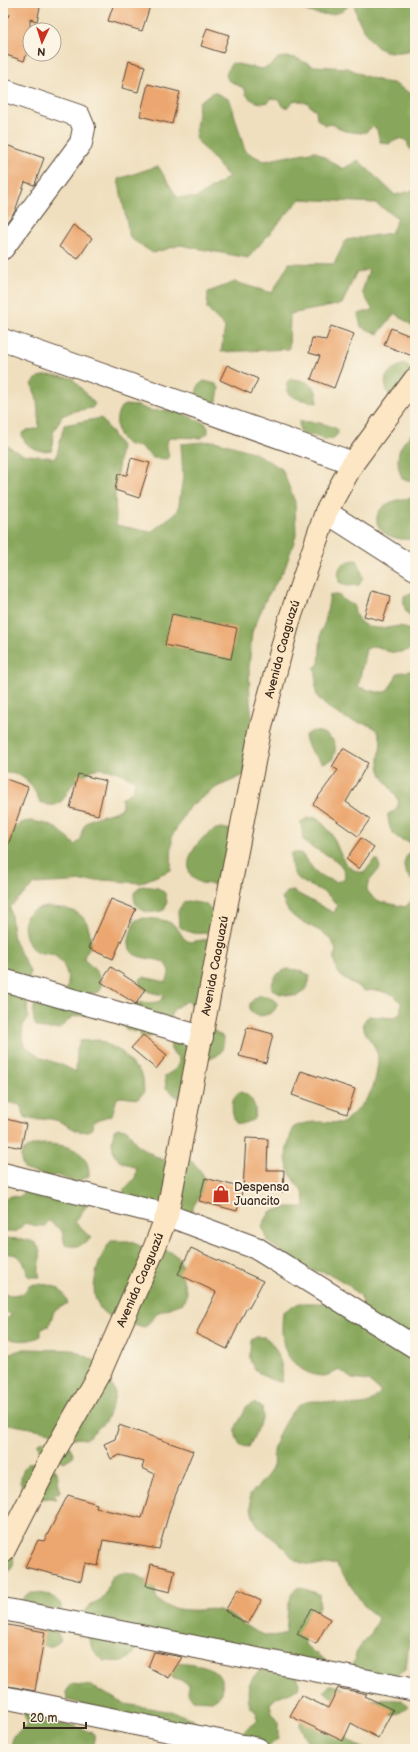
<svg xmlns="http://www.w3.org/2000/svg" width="418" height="1752" font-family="'Balsamiq Sans',sans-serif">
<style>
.forest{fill:#88a75b;stroke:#62683c}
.building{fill:#eca770}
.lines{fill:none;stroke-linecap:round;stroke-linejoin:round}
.street-casing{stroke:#564536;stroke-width:24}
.secondary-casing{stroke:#564536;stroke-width:24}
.street{stroke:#fff;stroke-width:22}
.secondary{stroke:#fce6c4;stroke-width:22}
.labels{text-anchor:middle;stroke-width:4;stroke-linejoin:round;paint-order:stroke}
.street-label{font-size:12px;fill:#3b2a1e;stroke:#fcf5e5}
.poi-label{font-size:12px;fill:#3b2a1e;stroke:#fcf5e5;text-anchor:start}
</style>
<rect width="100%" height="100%" fill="#fcf5e5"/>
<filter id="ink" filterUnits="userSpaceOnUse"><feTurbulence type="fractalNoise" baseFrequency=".025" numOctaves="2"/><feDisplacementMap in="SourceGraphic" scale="8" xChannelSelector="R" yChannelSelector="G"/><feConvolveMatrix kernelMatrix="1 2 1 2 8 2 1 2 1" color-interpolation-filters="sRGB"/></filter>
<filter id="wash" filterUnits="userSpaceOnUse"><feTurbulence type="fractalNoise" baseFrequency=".012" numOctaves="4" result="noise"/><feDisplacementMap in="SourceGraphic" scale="16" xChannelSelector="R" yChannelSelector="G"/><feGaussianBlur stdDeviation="0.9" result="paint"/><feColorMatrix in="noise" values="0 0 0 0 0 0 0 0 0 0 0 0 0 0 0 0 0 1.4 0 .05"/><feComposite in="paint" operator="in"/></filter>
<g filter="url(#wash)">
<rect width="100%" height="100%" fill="#efdfbe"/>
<path class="forest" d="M293,3H350C341,21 304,15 293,3Z
M415,3V49C405,52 392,54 382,50C370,45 353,15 355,3Z
M286,57L296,58L313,66L348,68L365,76L384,82L393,83L410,93L415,94V150H411L408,146V142L401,138L388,144L380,142L377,130L373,126L366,132L361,133L344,131L333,124L325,125L317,119L316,110L311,107L308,103L295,100L288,107H284L278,100L271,98L269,102C260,105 245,100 245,89L228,80L226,75L229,67L232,63L262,69L272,65L278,58Z
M214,92L230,100L245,151L264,161L315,151L343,169L358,160L395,195L415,190V243L410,252L415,257V328L395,313L378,334L361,327L358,314L373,310L362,292L369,269L356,273L342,304L290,314L289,349L221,352L225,327L207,309L208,292L235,282L272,293L289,263L334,264L346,240L391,233L398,218L375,203L300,199L248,258L180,245L153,253L130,238L118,179L158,166L177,197L196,198L229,177L195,138L199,102Z
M405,364L411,370L397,397L389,395C380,378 388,369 405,364Z
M48,375L72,378L95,404L92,408L74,411L62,416L53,433L52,450C39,453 23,447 22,433L27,430L36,429L39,426L37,400L32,384L38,377Z
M291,379C307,380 319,385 317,403C304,399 285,401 287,382Z
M204,381L216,384L219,388L217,401L213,403L197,400C195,392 197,385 204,381Z
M125,405L139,406L151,411L169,410L179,412L205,423L208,428V433L201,438L170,437C165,444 167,448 169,455L167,459L153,458L140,446C118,449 111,422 121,407Z
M101,418L121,446L115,490L116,525L151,532L178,511L183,477L181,444L215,441L253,452L282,469L295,502L296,536L285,568L266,599L252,632L249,669L250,702L255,738L249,773L217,787L189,807L172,836L171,870L140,883L104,880L35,884L10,907L14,941L30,971L27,1004L28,1018L23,1026L22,1039L26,1047L42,1058L62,1065L76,1072L77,1049L80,1041L99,1040L122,1052L134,1067L138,1069L143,1078L144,1092L138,1099L121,1097L117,1098L112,1115L94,1121L91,1130C77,1136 68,1123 55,1120C43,1116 40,1124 25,1117L20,1105L3,1101V844C10,833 16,821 31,821C53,824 60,829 75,845L81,839C82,811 106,819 122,808V798L133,791L135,782C129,774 105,767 95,769C91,770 75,782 72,785C66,792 67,799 57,804C52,807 45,804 40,802C32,784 24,772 3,773V443L21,454L56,458L64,425Z
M299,422C312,421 325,423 337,429L338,434L332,439L323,440L320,437L303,434L300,431Z
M415,431V481L402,479C394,457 398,445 415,431Z
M415,498V539C366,544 362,498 415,498Z
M357,560L361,569L363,578L359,585L347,586L339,582C336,567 342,561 357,560Z
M415,591V619H413C405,612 403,607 404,596Z
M330,595H339L346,602L354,605C355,624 367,629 385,628C390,628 396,626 401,626C404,627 407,629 410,630L413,639V648C406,652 396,654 387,651C377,647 378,644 366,649L358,687L377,692H386L394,681L397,673L415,670L413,716L415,723V1630L410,1634L406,1668L391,1681L360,1680L352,1666L358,1648L371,1634L378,1618L365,1607L336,1564C323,1565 310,1567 297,1561C292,1559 289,1552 284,1548C262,1527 251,1530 250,1494C256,1488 270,1475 273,1466C274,1462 273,1456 273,1451C275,1439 288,1413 298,1406C315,1393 347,1410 367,1404C372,1402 377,1395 381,1392L368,1381L352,1379L340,1370C335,1372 328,1376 323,1376C306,1376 288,1362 284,1346C281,1335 282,1323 283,1312L299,1303H338L368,1318L361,1297L347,1284L330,1274L312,1270L296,1262L268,1242L262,1226L270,1212L287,1207H305C304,1188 302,1193 293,1179C282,1159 286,1147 294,1127C313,1119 323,1123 343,1123C362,1105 374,1096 377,1069C378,1062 379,1057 376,1050C372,1039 364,1037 363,1023L368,1016L395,1018L401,1011V1003L394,995L377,990L365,991L341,976L336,969L334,959V955L336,951C331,930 307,928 292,915C287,911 285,904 282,899L287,892L293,891L334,913L337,906C321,878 288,893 291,853H301L318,875L337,882L345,878C345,856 316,854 303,840L301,822L308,818H318C323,825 331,831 334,839C342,855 342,869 364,873L374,860H378L380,868C375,876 367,880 367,890L373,898L378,901L405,907C412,903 417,890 413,882C409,876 404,873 404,865C405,853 412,853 414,843C396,840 388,833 388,814L396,810L399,802C394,790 380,779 379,765C378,753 384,742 378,732C374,724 361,724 353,721C342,717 328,709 320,700C311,691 320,678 314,668L319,664L321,631L325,622Z
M313,731C330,732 341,743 332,760L323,763C313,754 307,749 305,735Z
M221,828L231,830L237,887L201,883C172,871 200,831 221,828Z
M144,886L158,888L165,893L167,902L164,910C149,915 133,912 134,893L139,887Z
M187,901L205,904L213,911V930C202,936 188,934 179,926L178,911L183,903Z
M47,907C64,908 85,909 89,930C90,934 91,939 91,943C90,949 84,953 84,960C93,966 105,979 100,991L96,993H91L89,1014L72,1017L59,1029H42L36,1026C31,1016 33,1007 38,998L67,989C71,977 63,957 50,954C44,953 39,954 34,951C27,944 21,927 26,917C30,910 40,908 47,907Z
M141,918C153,919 168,918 177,928C182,934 182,939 190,942L208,939L212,941L227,959L226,970L221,982L222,996L219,1000L198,1007L194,1006L187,1001C176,1007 170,1010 170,1023C159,1032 157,1038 141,1037L139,1030L134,1032L126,1029L121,1022L135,1008L136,1004C145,1000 161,1007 164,995C154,993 140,992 139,980L143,977L166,982C168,978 168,977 169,973C170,949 127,969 129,941C130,933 132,927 136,920Z
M288,969L298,970L310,975C309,986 306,990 297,996L280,994L272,989C271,979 278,971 288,969Z
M260,995L270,997L277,1003C276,1014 267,1015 258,1016L251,1012C247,1003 253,999 260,995Z
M212,1029L223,1037C225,1057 215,1057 199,1062L196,1097H177L166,1088L165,1076C172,1071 179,1069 179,1059L171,1050L170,1041L178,1030Z
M239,1092C252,1093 259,1110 253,1120L241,1124L236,1123C231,1114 230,1098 239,1092Z
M118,1128L127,1129L137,1145L160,1159L168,1161L187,1158C197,1165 210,1178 204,1192C202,1195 198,1198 196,1202C192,1207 192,1214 191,1220L124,1197V1189C131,1182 138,1179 136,1168L120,1161L114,1155L112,1143L114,1130Z
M44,1144C65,1144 90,1149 89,1176L76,1183C69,1181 62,1176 55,1175L51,1177L25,1170C14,1152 27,1145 44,1144Z
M25,1191L90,1201L75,1222L91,1238C83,1246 76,1248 65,1245L62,1231L48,1220L45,1226H37L24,1223C20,1233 12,1233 3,1230V1199L11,1196L19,1197Z
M5,1238C24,1240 43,1236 40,1261C39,1267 38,1272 40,1277H31L27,1275C25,1260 19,1252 3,1254V1239Z
M111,1241H129L152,1251L162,1250L171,1252L179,1258L182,1267V1276L187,1293L183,1303L159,1312L145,1327C112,1323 87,1312 96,1274C99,1261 103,1252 111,1241Z
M35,1284C53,1285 61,1285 68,1303L54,1311L49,1326L41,1328V1336C28,1343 16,1341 3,1337V1321L12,1315L3,1310V1294L13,1295L24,1293L29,1286Z
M256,1337H265C278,1346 284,1367 282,1382C270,1381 252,1372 250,1359C249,1353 251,1346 251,1340Z
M24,1349L73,1350L102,1364L108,1375L115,1393L113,1403L105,1422L86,1439L64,1437L52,1432L3,1423V1353H11Z
M254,1403L262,1408L263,1417L249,1447L241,1446C228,1426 241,1424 246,1407Z
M43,1441L60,1442L70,1447L73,1453L72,1457L64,1462C55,1456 47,1456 39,1450L38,1443Z
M28,1463C40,1462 49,1465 57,1472L60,1492L53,1494L57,1499L49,1498L18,1502L17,1498L22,1491C20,1479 20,1473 28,1463Z
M3,1542L12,1548C15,1561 15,1569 3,1576Z
M124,1573L133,1574L149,1581L155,1588L156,1597L163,1605C172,1608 181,1610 190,1610C199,1611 210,1608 218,1610C244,1618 256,1644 286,1633L288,1608L292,1592L299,1587L319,1594C322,1614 312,1611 306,1625C304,1630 305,1639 305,1644C312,1654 324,1656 331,1666L138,1643C134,1658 126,1663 111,1661C108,1661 104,1661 102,1659C90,1651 84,1627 83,1613C90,1602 99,1603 104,1596C113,1584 103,1575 124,1573Z
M29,1593C42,1593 53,1593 61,1605V1610L22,1607V1599Z
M38,1626H54L61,1640C49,1651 41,1648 35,1634Z
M175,1662C196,1664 226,1664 222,1693L212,1701L193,1700L188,1693L189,1684C181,1679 173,1679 166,1673Z
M265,1668L294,1671L298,1678L299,1687C289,1695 278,1693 270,1704L272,1713L278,1721V1739L267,1747L248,1740L243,1733L250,1725L258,1720L256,1712L250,1707C246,1688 248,1677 265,1668Z
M71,1684L91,1686L125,1704L173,1712L193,1719L199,1725L187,1731L67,1700L66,1692Z
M330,1685C343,1686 345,1691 355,1696C366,1701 389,1699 402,1700L408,1706C406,1708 402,1712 399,1713C378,1720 339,1707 324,1691Z
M22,1709L54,1719L42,1720L50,1724L76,1726L94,1734L95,1749H11L13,1736L28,1725Z
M301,1717L338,1730L352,1743L365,1749H316L308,1743L300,1726Z"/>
<g id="blocks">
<path class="building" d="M3,3H41L37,21L30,19V44L24,61L3,54V15L8,17L9,14L3,13Z
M114,3H151L142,31L108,21Z
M207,28L229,35L223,53L201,46Z
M129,61L145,66L138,92L122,88Z
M148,84L180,92L172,124L140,116Z
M3,144L44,158L35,184L34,185L25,182L15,211L3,227Z
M73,225L92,238L78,259L59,247Z
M331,326L354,334L334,388L311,379L320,356L309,353L312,338L326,340Z
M391,328L415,338V357L384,345Z
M227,365L258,379L251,394L220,380Z
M131,458L150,463L139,498L115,490L118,474L127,475Z
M372,591L391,596L383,621L364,616Z
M172,614L237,628L231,659L165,645Z
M343,748L368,763L346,802L370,819L358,836L313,804L338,770L332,767Z
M78,774L106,781L98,815L70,808Z
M3,778L28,787L6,851L3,850Z
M361,838L374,847L359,869L346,859Z
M111,899L136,909L113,959L89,948Z
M111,967L145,989L136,1004L101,982Z
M247,1027L273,1034L266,1063L239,1056Z
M143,1035L167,1055L156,1069L131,1048Z
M301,1071L355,1089L347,1114L292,1095Z
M6,1119L26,1124L21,1148L3,1144V1134Z
M246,1138L268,1139L267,1170H284L283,1192L243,1189Z
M205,1178L243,1188L237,1211L199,1201Z
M191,1248L263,1281L249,1308L247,1307L227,1349L196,1334L216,1292L178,1274Z
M119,1425L193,1451L170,1509L159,1549L103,1540L98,1566L85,1563L81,1581L25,1567L38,1540L44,1541L68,1495L97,1504L96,1508L142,1518L155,1474L142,1468L144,1462L120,1455L111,1459L104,1444L115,1439Z
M151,1564L175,1570L170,1592L146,1586Z
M238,1589L261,1601L248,1624L225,1611Z
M311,1608L330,1619L316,1644L297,1634Z
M3,1624L45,1632L35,1691L3,1685Z
M154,1652L182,1657L169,1678L148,1667Z
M338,1688L367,1694L365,1696L393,1710L378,1738L351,1723L343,1741L290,1716L301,1695L328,1708Z"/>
</g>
</g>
<g filter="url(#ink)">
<use href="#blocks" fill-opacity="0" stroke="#564536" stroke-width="1"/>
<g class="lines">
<g class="street-casing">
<path id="street" d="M3,90L79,116L84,128L81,143L3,248
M3,340L353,463
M326,512L415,569
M3,980L202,1037
M3,1174L167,1215L256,1248L415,1347
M3,1609L415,1690
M3,1697L258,1749"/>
</g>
<g class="secondary-casing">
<g id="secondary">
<path id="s1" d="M3,1552L52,1456L101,1370L154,1249L167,1215L260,731L289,621L326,512L353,463L415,379"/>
</g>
</g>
<use href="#street" class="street"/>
<use href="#secondary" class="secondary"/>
</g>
</g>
<defs>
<g id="shop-bare" transform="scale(1.38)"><path d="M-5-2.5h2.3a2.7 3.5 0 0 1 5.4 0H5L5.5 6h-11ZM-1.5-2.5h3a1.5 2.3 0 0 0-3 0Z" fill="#c8321e" stroke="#fcf5e5" stroke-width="2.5" paint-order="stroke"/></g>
</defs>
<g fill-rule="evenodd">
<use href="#shop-bare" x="221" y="1194"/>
</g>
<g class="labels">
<g class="street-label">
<text dy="4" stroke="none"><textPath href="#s1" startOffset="953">Avenida Caaguazú</textPath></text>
<text dy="4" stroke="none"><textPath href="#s1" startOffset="629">Avenida Caaguazú</textPath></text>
<text dy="4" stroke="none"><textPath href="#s1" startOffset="305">Avenida Caaguazú</textPath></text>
</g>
<g class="poi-label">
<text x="234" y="1191">Despensa<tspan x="234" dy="14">Juancito</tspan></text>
</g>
</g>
<rect width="418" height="1752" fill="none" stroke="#fcf5e5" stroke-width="16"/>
<g transform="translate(42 42) rotate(184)"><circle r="19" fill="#fcf5e5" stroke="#afa495"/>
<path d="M0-3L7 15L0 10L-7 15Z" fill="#c8321e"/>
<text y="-6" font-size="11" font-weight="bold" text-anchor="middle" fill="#3b2a1e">N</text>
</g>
<path d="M24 1722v6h62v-6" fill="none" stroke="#3b2a1e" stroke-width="2"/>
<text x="30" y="1722" font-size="12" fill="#3b2a1e" stroke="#fcf5e5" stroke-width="3" paint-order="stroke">20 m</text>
</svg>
